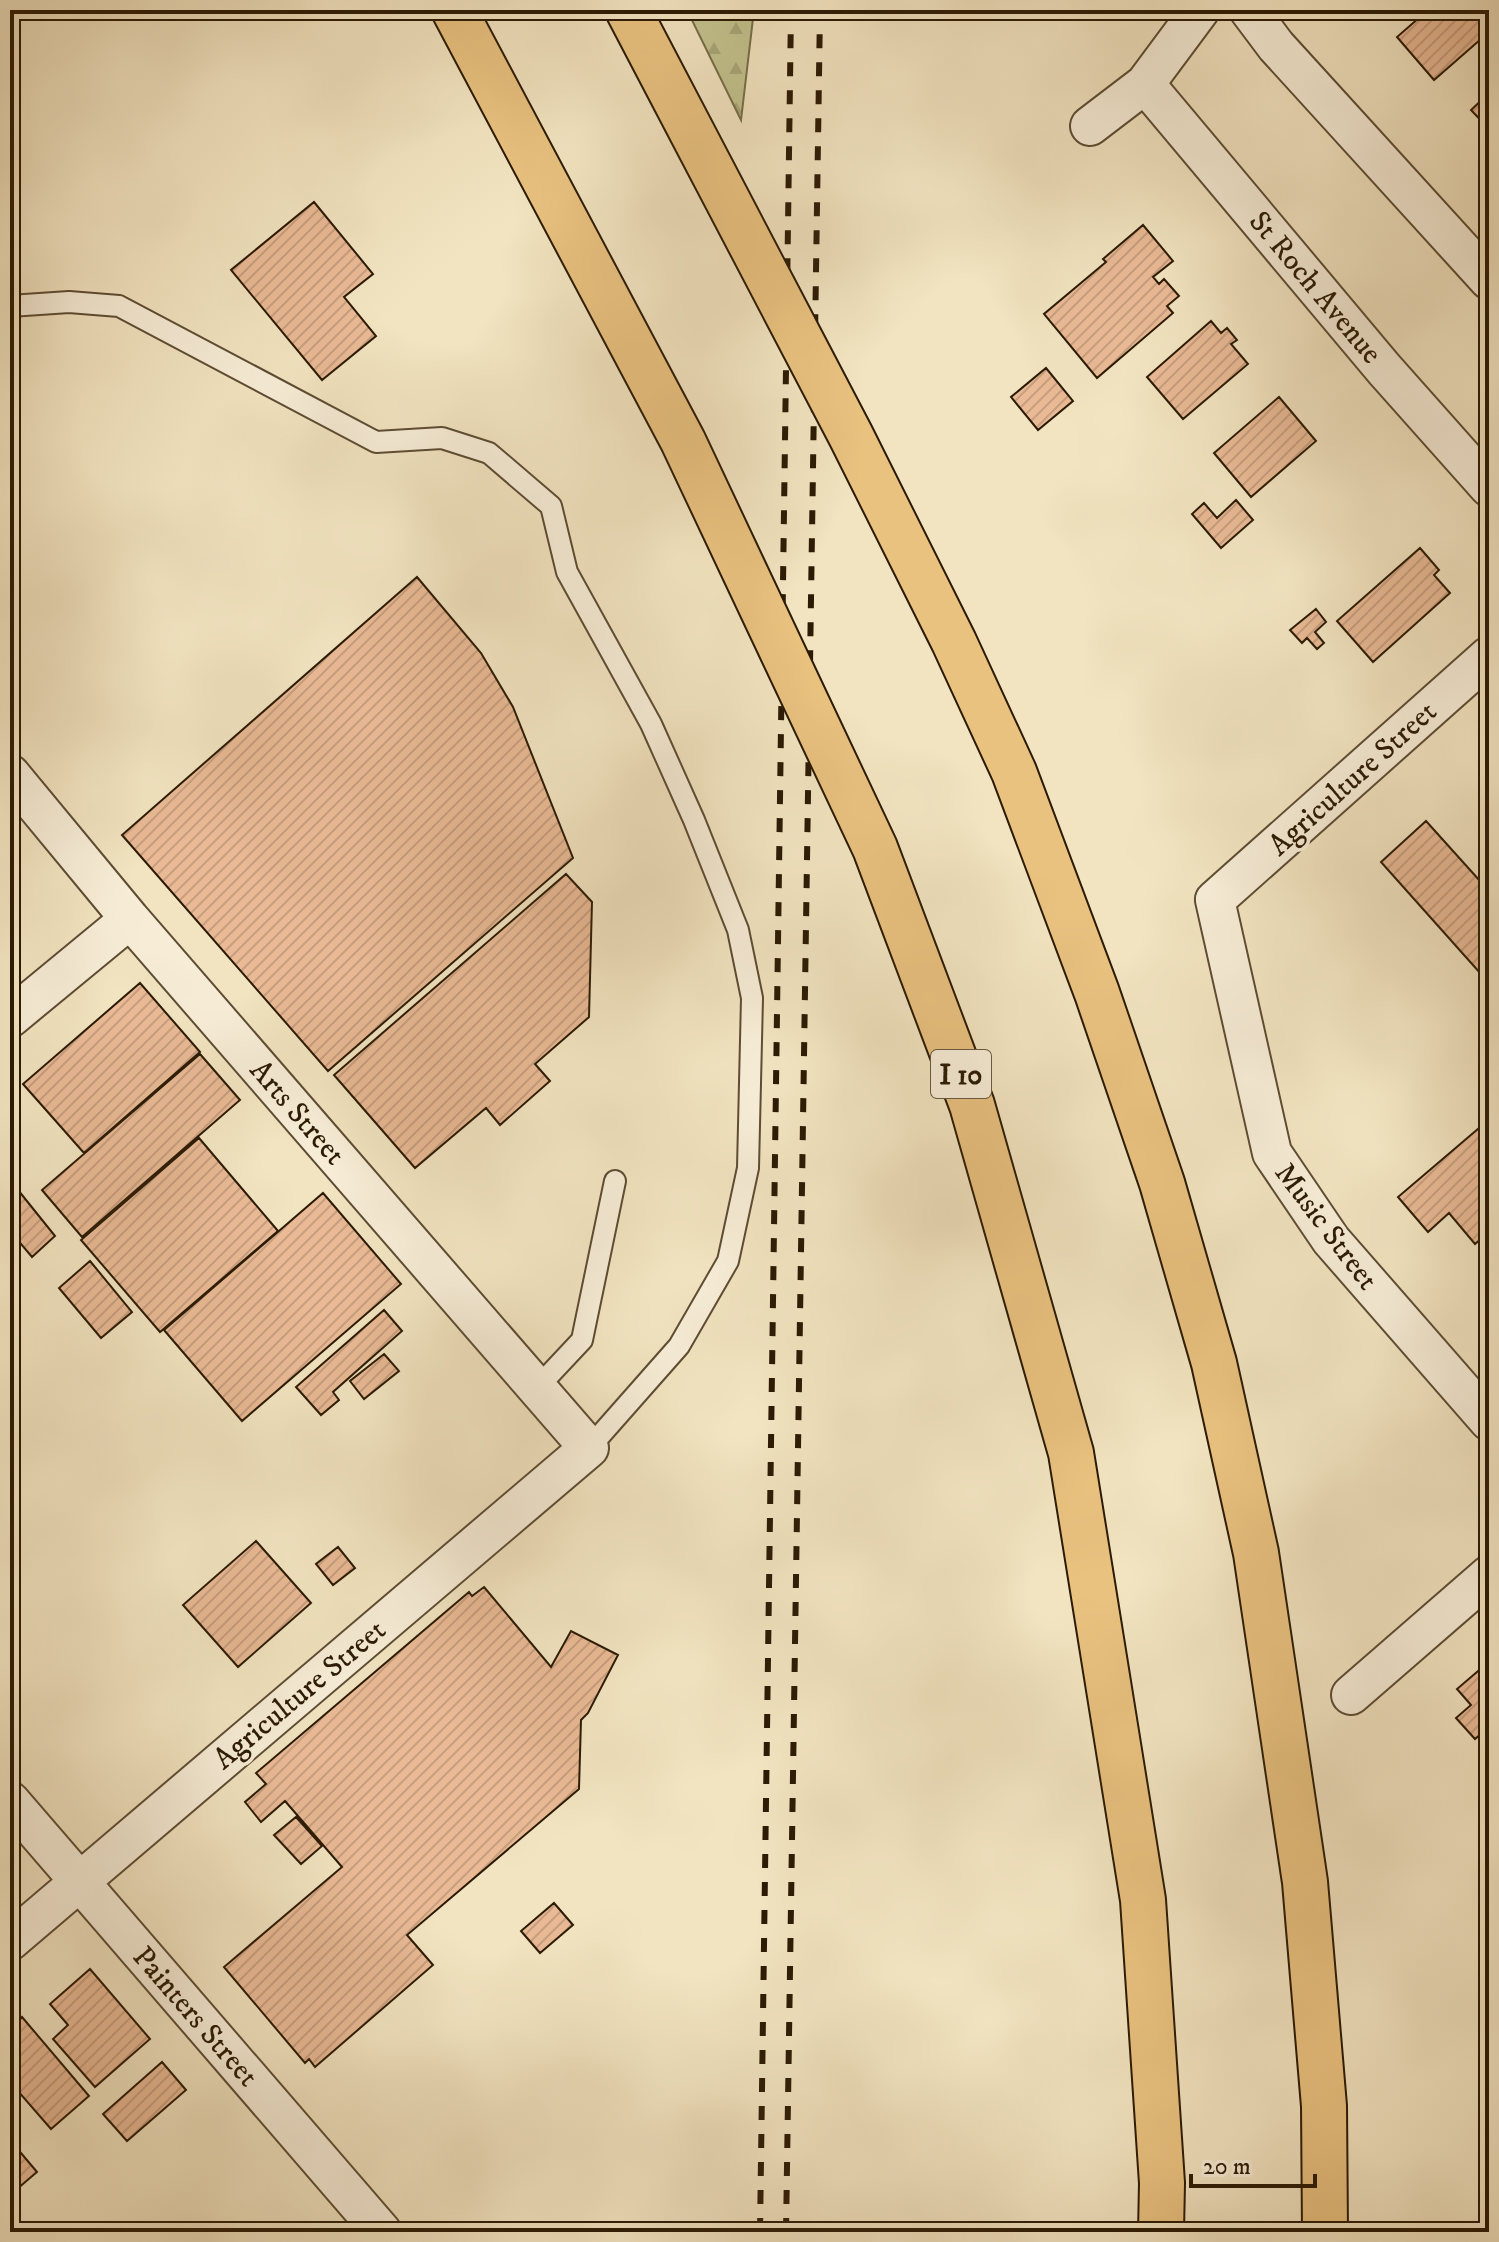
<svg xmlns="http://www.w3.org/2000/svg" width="1499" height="2242" font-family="'IM FELL DW Pica',serif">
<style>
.forest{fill:url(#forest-firs);stroke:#766e49;stroke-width:2}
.building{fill:url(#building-hatch);stroke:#2b1a04;stroke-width:2}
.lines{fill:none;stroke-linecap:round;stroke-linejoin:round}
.service-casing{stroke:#5d4c33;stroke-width:24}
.minor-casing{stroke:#5d4c33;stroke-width:42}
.service{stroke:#f7edd7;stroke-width:20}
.minor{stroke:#f7edd7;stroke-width:38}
.rail{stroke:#2b1a04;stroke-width:6;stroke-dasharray:14 14;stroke-linecap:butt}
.motorway-bridge-casing{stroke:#2b1a04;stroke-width:48;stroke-linecap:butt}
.motorway-bridge{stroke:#e9c280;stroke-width:44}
.labels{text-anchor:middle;stroke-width:7;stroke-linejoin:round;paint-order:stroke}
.shield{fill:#f7edd7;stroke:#685943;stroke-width:2}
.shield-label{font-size:28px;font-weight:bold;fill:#2b1a04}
.street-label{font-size:30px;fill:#2b1a04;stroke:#f7edd7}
</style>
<defs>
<pattern id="forest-firs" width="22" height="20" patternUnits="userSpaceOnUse" patternTransform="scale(2)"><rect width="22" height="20" fill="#c2c28e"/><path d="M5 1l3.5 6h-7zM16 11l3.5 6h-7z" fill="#a7a679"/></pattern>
<pattern id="building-hatch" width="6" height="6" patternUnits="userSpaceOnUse" patternTransform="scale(2)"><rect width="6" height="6" fill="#e9ba95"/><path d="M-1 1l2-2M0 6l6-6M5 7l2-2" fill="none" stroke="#c89f7f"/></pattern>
</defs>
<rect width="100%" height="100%" fill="#f2e4c1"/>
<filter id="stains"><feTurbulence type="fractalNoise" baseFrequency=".0025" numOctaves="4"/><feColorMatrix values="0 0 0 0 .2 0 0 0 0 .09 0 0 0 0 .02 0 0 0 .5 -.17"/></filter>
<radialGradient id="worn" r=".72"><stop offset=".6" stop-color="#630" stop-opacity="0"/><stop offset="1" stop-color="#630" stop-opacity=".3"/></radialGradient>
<path class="forest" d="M687,10H754L741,120Z"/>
<path class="building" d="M1428,10H1484L1489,16V32L1434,80L1397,37Z
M1489,93V129L1471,110Z
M314,202L373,274L344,297L376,336L322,380L231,270Z
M1143,225L1173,261L1153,277L1159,284L1164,279L1179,296L1167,306L1173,313L1097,378L1044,314L1106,262L1103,259Z
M1211,321L1221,333L1227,328L1237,340L1231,344L1248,364L1183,419L1147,377Z
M1046,368L1073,401L1038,430L1011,397Z
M1279,397L1316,441L1251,497L1214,453Z
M1236,500L1253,520L1221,548L1192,514L1204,503L1217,518Z
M1420,548L1439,570L1434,575L1450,593L1373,662L1337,621Z
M417,577L481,653L513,707L573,858L328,1071L122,835Z
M1316,609L1326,622L1315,632L1324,643L1317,649L1307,638L1302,643L1290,630Z
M1426,821L1489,891V967L1481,974L1381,862Z
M566,874L592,902L589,1017L535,1064L550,1081L500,1125L486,1108L415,1168L334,1075Z
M140,983L200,1052L84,1153L23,1084Z
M200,1054L240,1100L82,1237L42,1190Z
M1485,1123L1489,1128V1181L1484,1186L1489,1191V1232L1475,1244L1449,1213L1428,1232L1398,1197Z
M199,1138L278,1231L160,1332L81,1240Z
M10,1180L55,1236L32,1257L10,1231Z
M323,1193L401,1284L242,1421L164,1330Z
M90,1261L132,1312L101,1338L59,1288Z
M384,1310L402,1331L333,1392L339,1400L321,1415L296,1387Z
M384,1354L399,1371L364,1399L350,1381Z
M256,1541L311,1603L238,1667L183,1605Z
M338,1547L355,1568L333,1585L316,1564Z
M484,1587L551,1667L571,1631L618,1655L588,1713L581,1720L579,1789L407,1935L433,1965L315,2067L309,2059L305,2063L224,1967L342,1867L285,1801L261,1822L245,1802L266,1784L256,1773L469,1592L472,1596Z
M1484,1666L1489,1672V1727L1475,1739L1456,1718L1471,1705L1457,1689Z
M296,1817L322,1846L301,1864L274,1835Z
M554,1903L573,1925L540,1953L521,1931Z
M90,1969L150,2039L95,2087L53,2039L68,2025L50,2004Z
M22,2017L89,2096L51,2129L10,2082V2027Z
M162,2062L186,2090L127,2141L103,2114Z
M10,2140L37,2172L10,2195Z"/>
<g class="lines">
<g class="service-casing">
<path id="service" d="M10,306L69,302L119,306L376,442L442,438L489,453L551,506L567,572L651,724L694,820L738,930L752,998L748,1168L728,1261L679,1346L589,1448
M537,1388L582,1340L615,1181"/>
</g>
<g class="minor-casing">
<path id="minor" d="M1249,10L1276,46L1489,280
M1145,84L1384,369L1489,487
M1090,126L1145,84L1200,10
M1489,656L1215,900L1272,1153L1331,1240L1489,1421
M10,774L130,919L589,1448L10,1941
M10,1018L130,919
M1351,1695L1489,1575
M10,1801L382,2232"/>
</g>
<use href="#service" class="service"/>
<use href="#minor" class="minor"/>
<path class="rail" d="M10,17L18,10
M760,2232L791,10
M786,2232L820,10"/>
<g class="motorway-bridge-casing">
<path id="motorway-bridge" d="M454,10L683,441L875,848L972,1105L1071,1453L1143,1900L1162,2183L1161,2232
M628,10L851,436L954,642L1014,772L1097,993L1162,1183L1214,1363L1256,1553L1305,1882L1324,2106L1325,2232"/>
</g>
<use href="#motorway-bridge" class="motorway-bridge"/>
</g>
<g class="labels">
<rect class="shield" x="931" y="1050" width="60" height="48" rx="6"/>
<g class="shield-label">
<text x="961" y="1084">I 10</text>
</g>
<g class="street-label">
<text transform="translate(1316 287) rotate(50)" y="10">St Roch Avenue</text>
<text transform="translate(1352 778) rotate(-42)" y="10">Agriculture Street</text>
<text transform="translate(298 1112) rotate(49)" y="10">Arts Street</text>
<text transform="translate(1327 1226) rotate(53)" y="10">Music Street</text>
<text transform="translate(299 1694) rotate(-40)" y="10">Agriculture Street</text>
<text transform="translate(196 2016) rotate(49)" y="10">Painters Street</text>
</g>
</g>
<rect width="1499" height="2242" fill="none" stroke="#f2e4c1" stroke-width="40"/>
<rect x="12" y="12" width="1475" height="2218" fill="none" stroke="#2b1a04" stroke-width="4"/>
<rect x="20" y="20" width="1459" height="2202" fill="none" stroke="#2b1a04" stroke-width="2"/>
<path d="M1191 2174v12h124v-12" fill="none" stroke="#2b1a04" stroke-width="4"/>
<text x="1203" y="2174" font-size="24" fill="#2b1a04" stroke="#f7edd7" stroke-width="6" paint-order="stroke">20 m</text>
<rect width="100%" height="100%" filter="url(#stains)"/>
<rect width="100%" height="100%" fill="url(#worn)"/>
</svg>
